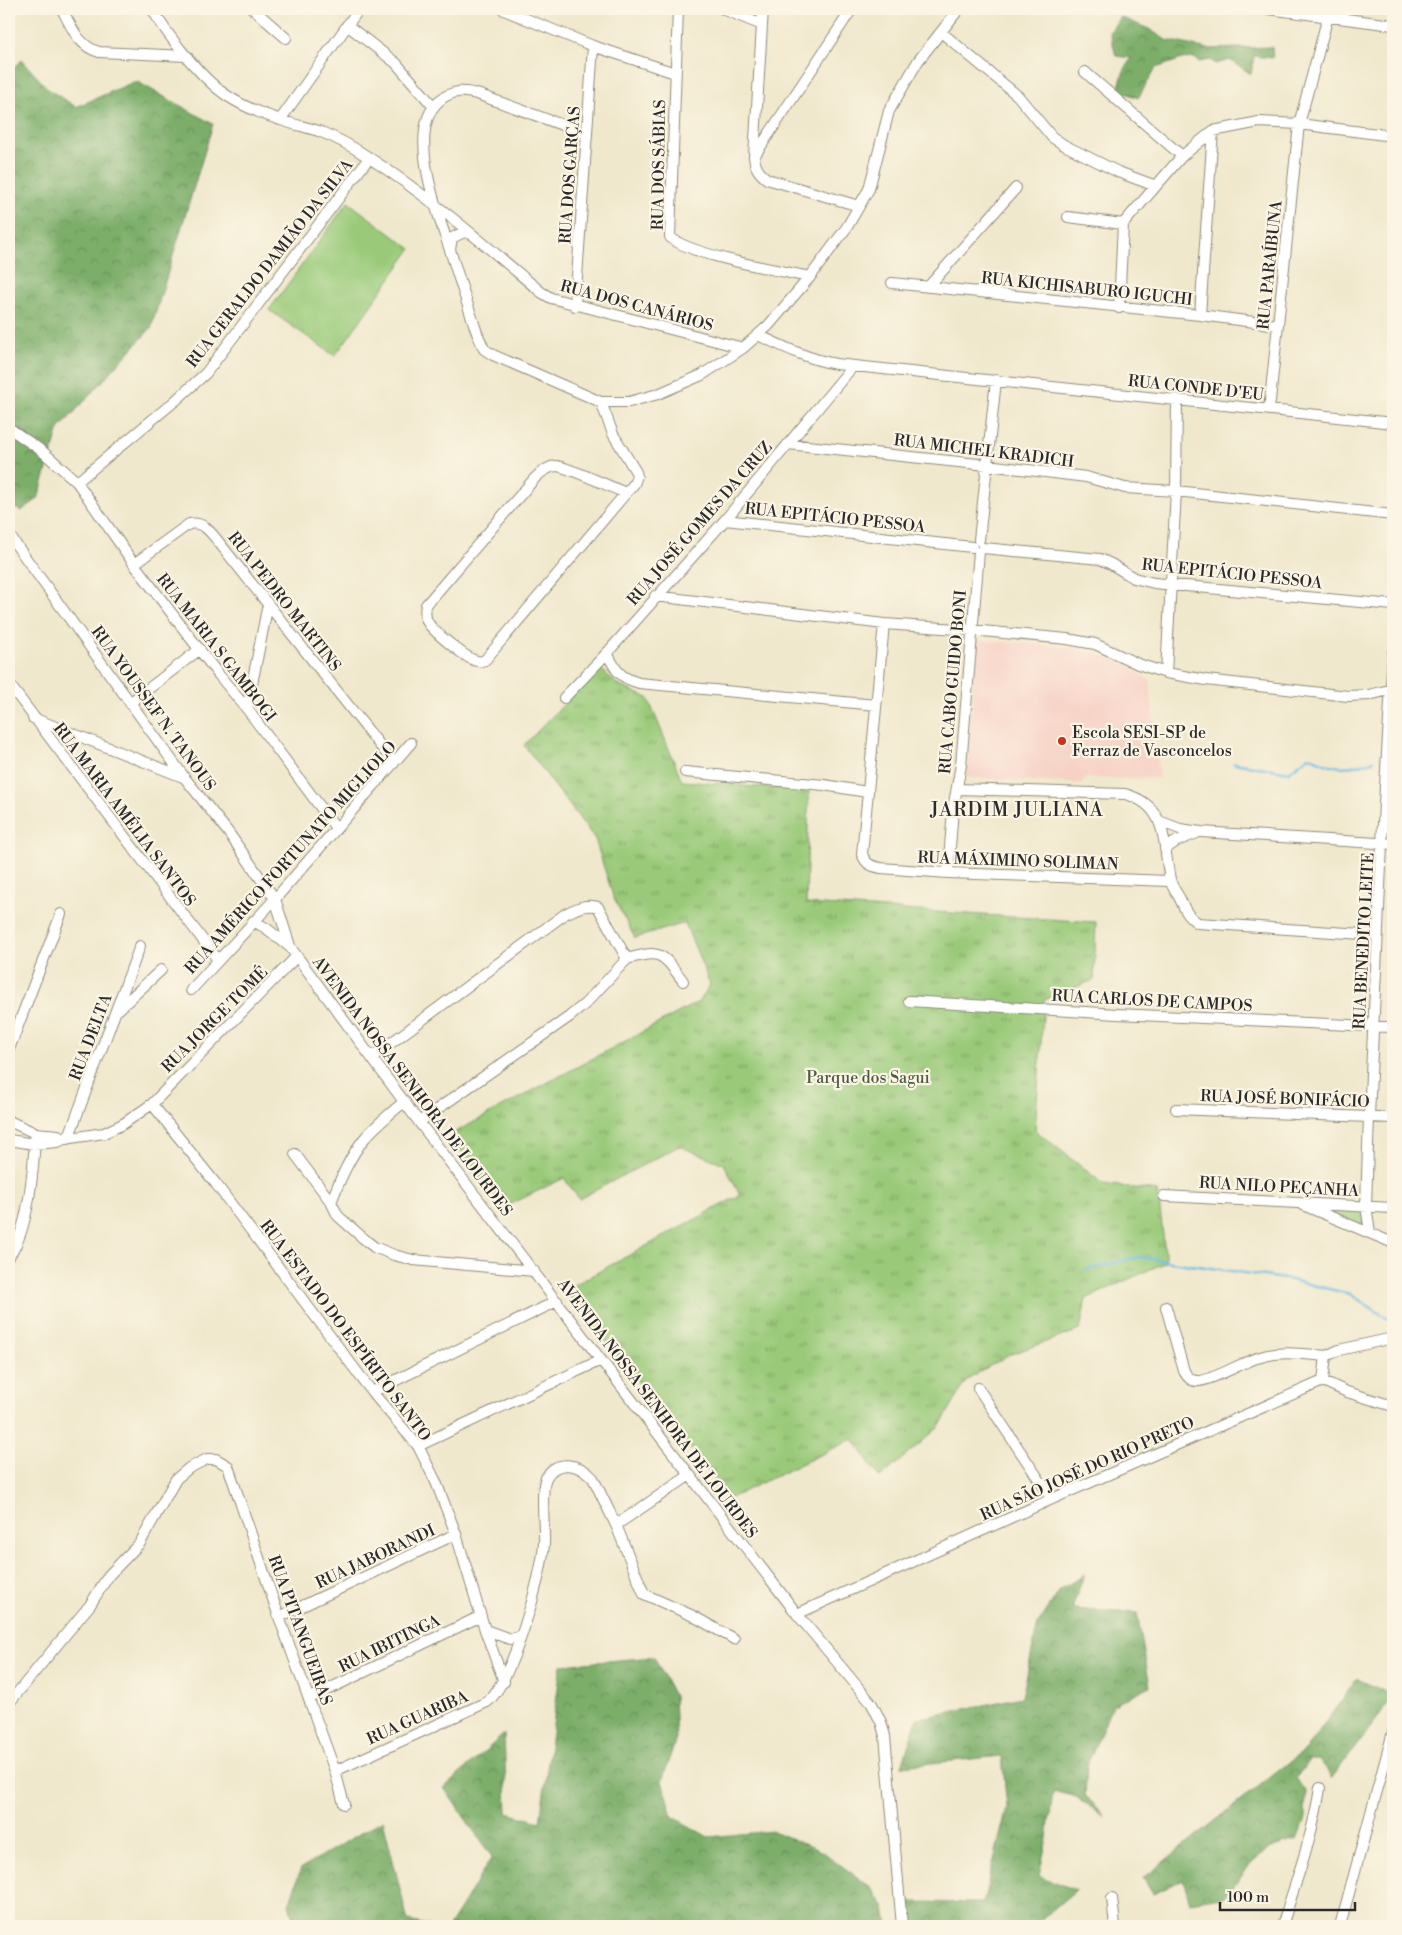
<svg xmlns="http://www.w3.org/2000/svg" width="1402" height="1935" font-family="'Libre Bodoni',serif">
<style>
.built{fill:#f7d1c6}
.green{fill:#9aca79;stroke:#627a52}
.forest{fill:url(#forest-crowns);stroke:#536c4a}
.park{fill:url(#park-tufts);stroke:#627a52}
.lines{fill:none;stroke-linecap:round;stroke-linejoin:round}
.stream{stroke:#68b9e3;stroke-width:2.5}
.minor-casing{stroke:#8e8a7c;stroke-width:12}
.minor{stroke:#fff;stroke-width:10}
.poi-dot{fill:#c8321e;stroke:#fcf5e5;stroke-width:2}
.labels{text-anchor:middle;stroke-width:4.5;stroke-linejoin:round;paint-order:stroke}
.street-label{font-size:16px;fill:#2b2b2b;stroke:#fcf5e5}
.poi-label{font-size:16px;fill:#2b2b2b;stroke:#fcf5e5;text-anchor:start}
.park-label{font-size:16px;fill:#4c5b42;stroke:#fcf5e5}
.quarter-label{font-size:19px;letter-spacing:1px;fill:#2b2b2b;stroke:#fcf5e5}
</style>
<defs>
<pattern id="forest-crowns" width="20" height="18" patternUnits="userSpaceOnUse" patternTransform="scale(1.25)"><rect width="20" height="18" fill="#7bae69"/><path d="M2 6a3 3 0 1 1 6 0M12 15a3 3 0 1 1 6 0" fill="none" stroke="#658e57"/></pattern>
<pattern id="park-tufts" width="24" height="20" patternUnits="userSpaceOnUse" patternTransform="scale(1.25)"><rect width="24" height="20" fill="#9aca79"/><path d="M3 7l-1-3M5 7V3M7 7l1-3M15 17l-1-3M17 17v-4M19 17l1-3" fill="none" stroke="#7ea463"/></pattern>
</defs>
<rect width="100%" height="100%" fill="#fcf5e5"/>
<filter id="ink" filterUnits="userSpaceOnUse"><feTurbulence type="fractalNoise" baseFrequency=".02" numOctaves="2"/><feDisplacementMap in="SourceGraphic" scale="10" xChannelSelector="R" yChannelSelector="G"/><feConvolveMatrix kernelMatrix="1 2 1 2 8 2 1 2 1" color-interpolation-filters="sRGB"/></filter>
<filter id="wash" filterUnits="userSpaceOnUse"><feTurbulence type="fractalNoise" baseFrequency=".0096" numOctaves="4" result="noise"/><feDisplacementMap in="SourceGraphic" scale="20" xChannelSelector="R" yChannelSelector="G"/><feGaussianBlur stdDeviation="1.12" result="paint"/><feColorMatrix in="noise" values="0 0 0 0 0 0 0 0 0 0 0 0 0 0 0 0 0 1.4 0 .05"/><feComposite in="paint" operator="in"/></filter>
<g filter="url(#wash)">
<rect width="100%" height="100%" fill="#f0e8cc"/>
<path class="built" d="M977,640L1070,647L1122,661L1150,680L1159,778L1130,779L1085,778L1082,784L966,777Z"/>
<path class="green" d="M348,202L411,249L335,356L269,310Z"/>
<path class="forest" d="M1120,17L1149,29L1166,40L1208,49L1272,47L1273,58L1254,56L1251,74L1230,60L1216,64L1210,60L1199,62L1195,58L1182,59L1156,68L1138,98L1118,90L1123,73L1131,58L1116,56L1110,32Z
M22,60L48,89L76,107L136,81L213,124L151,328L59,429L38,499L21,511L9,505V72Z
M1084,1575L1072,1609L1137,1613L1150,1686L1112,1706L1087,1765L1085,1795L1105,1817L1076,1797L1053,1791L1047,1838L1039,1876L1076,1890L1033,1926H914L911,1902L983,1903L1007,1808L1002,1756L902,1766L917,1719L1022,1697L1038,1624L1061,1589Z
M654,1657L674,1696L676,1738L662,1781L672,1816L708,1837L773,1831L823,1852L872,1888L885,1908L888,1926H449L492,1857L444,1788L504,1734L507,1813L540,1822L561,1665Z
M1357,1679L1393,1695V1698L1331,1779L1326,1768L1318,1760H1309L1296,1778L1306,1793L1305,1819L1297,1840L1269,1848L1251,1864L1226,1896L1190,1902L1183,1879L1153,1894L1143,1878L1306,1749Z
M383,1820L408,1921L432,1926H295L289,1905L301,1868Z"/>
<path class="park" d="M600,668L618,685L648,698L682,781L809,791L806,904L1096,922L1094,980L1044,1000L1035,1130L1103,1184L1158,1191L1166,1262L1086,1299L1080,1330L1008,1355L967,1380L939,1427L880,1478L853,1439L730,1498L565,1290L740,1195L724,1164L679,1146L579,1199L564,1178L501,1209L450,1135L700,1001L710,984L685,923L635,938L614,899L595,839L524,745Z
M1297,1202L1364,1206L1365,1228Z"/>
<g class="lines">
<path class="stream" d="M1234,763L1289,772L1309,756C1335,769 1345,770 1373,761
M1086,1270L1138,1257L1291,1280L1350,1294L1393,1322"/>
</g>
</g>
<g filter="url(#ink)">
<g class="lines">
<g class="minor-casing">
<path id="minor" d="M62,9C71,26 78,46 99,52L187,56
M152,9C168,36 200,77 226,95C242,106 262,114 281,120C294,125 308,127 321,132C337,138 353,147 368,157C429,196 485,245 541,292L551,298L743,348
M253,9L286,38
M678,9L670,237C689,255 781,271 810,277
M723,9L762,25
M763,9L754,156C755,167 758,172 767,179L859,206
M1268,9L1393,25
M504,10L593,46L675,73
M347,25L396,63L433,106
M941,32L1018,96L1052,137L1064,145L1118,172L1156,186
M1085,72L1182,156
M280,120L359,9
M587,134L480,95C464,90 453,90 440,100C404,129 439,217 451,253C459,279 468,306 477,333L484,349L493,355L601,402H629L658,394L702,375L743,348L768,326L810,277L847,227L869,189L889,111L918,61L959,9
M755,155L852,9
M1068,217L1123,224
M450,250L452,238L464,232L471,234
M892,283L1200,315L1278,325
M928,287L1016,188
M575,306L593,46
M1119,308L1123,224L1182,156L1213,131L1259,122L1299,124L1393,136
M1200,315L1213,131
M758,335C784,347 808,359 836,364L1393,423
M601,402L613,434L636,472L637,476L634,484L626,493L485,660C482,661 481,662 477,661C468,660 431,630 427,621C425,616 425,610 426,605L535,478C541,472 547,467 556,466C566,466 613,488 626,493
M1269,410L1299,124L1330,9
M9,428L42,451L77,482L134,564L218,674L247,709L336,828
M788,444L987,465L1086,477L1125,488L1176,491L1393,515
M77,482L175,401L206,373L369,158
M725,520L972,547
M9,535L184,777L228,832L275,899L290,946
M979,540L996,380
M983,548L1100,559L1111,564L1134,578L1154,583L1393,605
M134,564L189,524C202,521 209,530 217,540L394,763
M655,596L884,624L972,630L1067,639L1095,644L1138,664L1166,673L1206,680L1348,696L1369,695L1393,689
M884,624L862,854C866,864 870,866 881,868L948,873L1170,881
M607,653C616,671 619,677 639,683L876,705
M1166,673L1176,491L1177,399
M9,684L218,960
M564,698L607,653L725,520L853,366
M130,703L200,649
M247,709L268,604
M33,718L183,777
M685,772L824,785L867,792
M957,789L1125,794C1169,806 1162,842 1170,879C1171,886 1177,893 1180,899C1185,910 1188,917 1198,923L1378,935
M1159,821L1180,829L1201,832L1393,844
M1165,849L1177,841L1197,833
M948,873L953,809L961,765L979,552
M253,921L266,928L290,947L419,1122L601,1360L797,1614L872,1704L881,1722L885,1736L902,1926
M627,959C661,949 662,953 683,981
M191,990L275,899L411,743
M909,1001L1117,1014L1393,1027
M119,1009L161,970
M9,1049L61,914
M372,1057L565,914C575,909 586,903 598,907L627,959
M152,1104L216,1184L372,1392L418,1446L436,1482L456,1534L485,1630L504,1682
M1176,1109L1393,1118
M9,1121L35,1133L58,1135L64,1139
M419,1122L569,1017L585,1004L627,959
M68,1139L140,946
M9,1140L34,1144L58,1142L64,1139L104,1133L123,1124L152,1104L297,956
M295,1154L331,1202L338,1216L363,1238L374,1247L394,1255L413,1260L534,1271
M1164,1196L1393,1208
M331,1202C340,1180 349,1158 364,1139C376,1125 391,1113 405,1101
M1303,1205L1393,1243
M1370,1232L1366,1206L1369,1116L1384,803L1393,652
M9,1256C29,1231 34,1165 35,1133
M1166,1307L1184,1371C1187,1377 1191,1382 1199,1381C1213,1380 1241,1363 1257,1358C1280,1350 1302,1354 1326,1356
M1323,1381L1326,1356L1339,1350L1393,1338
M978,1388L1052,1499
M372,1392L557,1301
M418,1446L601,1360
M616,1525L690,1475
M797,1614L1052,1499L1323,1381L1347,1392L1393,1406
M279,1617L456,1534
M485,1630L510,1639L521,1636
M310,1698L481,1616
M9,1703L90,1605L109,1575L140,1543L176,1479L189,1468L207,1459H216L228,1466L279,1617L335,1771L344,1804
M335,1771L487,1702C511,1684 543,1574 544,1543C545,1528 540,1490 546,1478C556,1458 580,1464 593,1478L616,1525L644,1594L693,1616L734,1639
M1112,1898L1115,1926
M1282,1926C1296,1881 1313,1835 1320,1788
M1340,1926L1393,1732"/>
</g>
<use href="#minor" class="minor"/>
</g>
</g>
<circle class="poi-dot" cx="1062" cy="741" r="5"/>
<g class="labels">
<g class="street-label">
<text transform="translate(658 165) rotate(-89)" y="6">RUA DOS SÁBIAS</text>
<text transform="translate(569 175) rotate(-86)" y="6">RUA DOS GARÇAS</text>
<text transform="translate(269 263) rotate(-52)" y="6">RUA GERALDO DAMIÃO DA SILVA</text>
<text transform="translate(1269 265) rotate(-84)" y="6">RUA PARAÍBUNA</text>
<text transform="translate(1087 288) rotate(6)" y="6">RUA KICHISABURO IGUCHI</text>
<text transform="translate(637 305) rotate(15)" y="6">RUA DOS CANÁRIOS</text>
<text transform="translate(1196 387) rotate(6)" y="6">RUA CONDE D'EU</text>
<text transform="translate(984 450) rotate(7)" y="6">RUA MICHEL KRADICH</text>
<text transform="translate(835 517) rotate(6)" y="6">RUA EPITÁCIO PESSOA</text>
<text transform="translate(699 523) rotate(-49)" y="6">RUA JOSÉ GOMES DA CRUZ</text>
<text transform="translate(1232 573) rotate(6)" y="6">RUA EPITÁCIO PESSOA</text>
<text transform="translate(285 601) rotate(52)" y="6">RUA PEDRO MARTINS</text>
<text transform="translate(217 647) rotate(52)" y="6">RUA MARIA S GAMBOGI</text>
<text transform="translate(952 682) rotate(-85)" y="6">RUA CABO GUIDO BONI</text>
<text transform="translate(154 708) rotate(54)" y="6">RUA YOUSSEF N. TANOUS</text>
<text transform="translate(125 814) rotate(53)" y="6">RUA MARIA AMÉLIA SANTOS</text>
<text transform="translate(290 857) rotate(-48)" y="6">RUA AMÉRICO FORTUNATO MIGLIOLO</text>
<text transform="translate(1018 860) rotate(2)" y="6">RUA MÁXIMINO SOLIMAN</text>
<text transform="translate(1363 941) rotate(-87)" y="6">RUA BENEDITO LEITE</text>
<text transform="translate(1152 1000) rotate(3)" y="6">RUA CARLOS DE CAMPOS</text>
<text transform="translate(214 1019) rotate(-45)" y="6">RUA JORGE TOMÉ</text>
<text transform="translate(90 1037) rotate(-69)" y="6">RUA DELTA</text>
<text transform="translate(413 1086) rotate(53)" y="6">AVENIDA NOSSA SENHORA DE LOURDES</text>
<text transform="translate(1285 1098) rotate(2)" y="6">RUA JOSÉ BONIFÁCIO</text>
<text transform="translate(1279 1186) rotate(3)" y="6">RUA NILO PEÇANHA</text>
<text transform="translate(346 1330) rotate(53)" y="6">RUA ESTADO DO ESPÍRITO SANTO</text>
<text transform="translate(658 1408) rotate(53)" y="6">AVENIDA NOSSA SENHORA DE LOURDES</text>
<text transform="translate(1087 1468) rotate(-24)" y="6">RUA SÃO JOSÉ DO RIO PRETO</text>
<text transform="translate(375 1556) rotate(-25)" y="6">RUA JABORANDI</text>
<text transform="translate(301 1630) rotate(70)" y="6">RUA PITANGUEIRAS</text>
<text transform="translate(389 1643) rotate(-26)" y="6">RUA IBITINGA</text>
<text transform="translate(417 1717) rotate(-24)" y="6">RUA GUARIBA</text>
</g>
<g class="poi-label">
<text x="1072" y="738">Escola SESI-SP de<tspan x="1072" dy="18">Ferraz de Vasconcelos</tspan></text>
</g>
<g class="park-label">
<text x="868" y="1083">Parque dos Sagui</text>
</g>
<g class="quarter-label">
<text x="1017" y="816">JARDIM JULIANA</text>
</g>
</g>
<rect width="1402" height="1935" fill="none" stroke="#fcf5e5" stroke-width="30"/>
<path d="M1220 1902v8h135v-8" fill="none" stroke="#2b2b2b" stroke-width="2.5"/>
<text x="1227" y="1902" font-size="15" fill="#2b2b2b" stroke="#fcf5e5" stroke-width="4" paint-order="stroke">100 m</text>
</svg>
